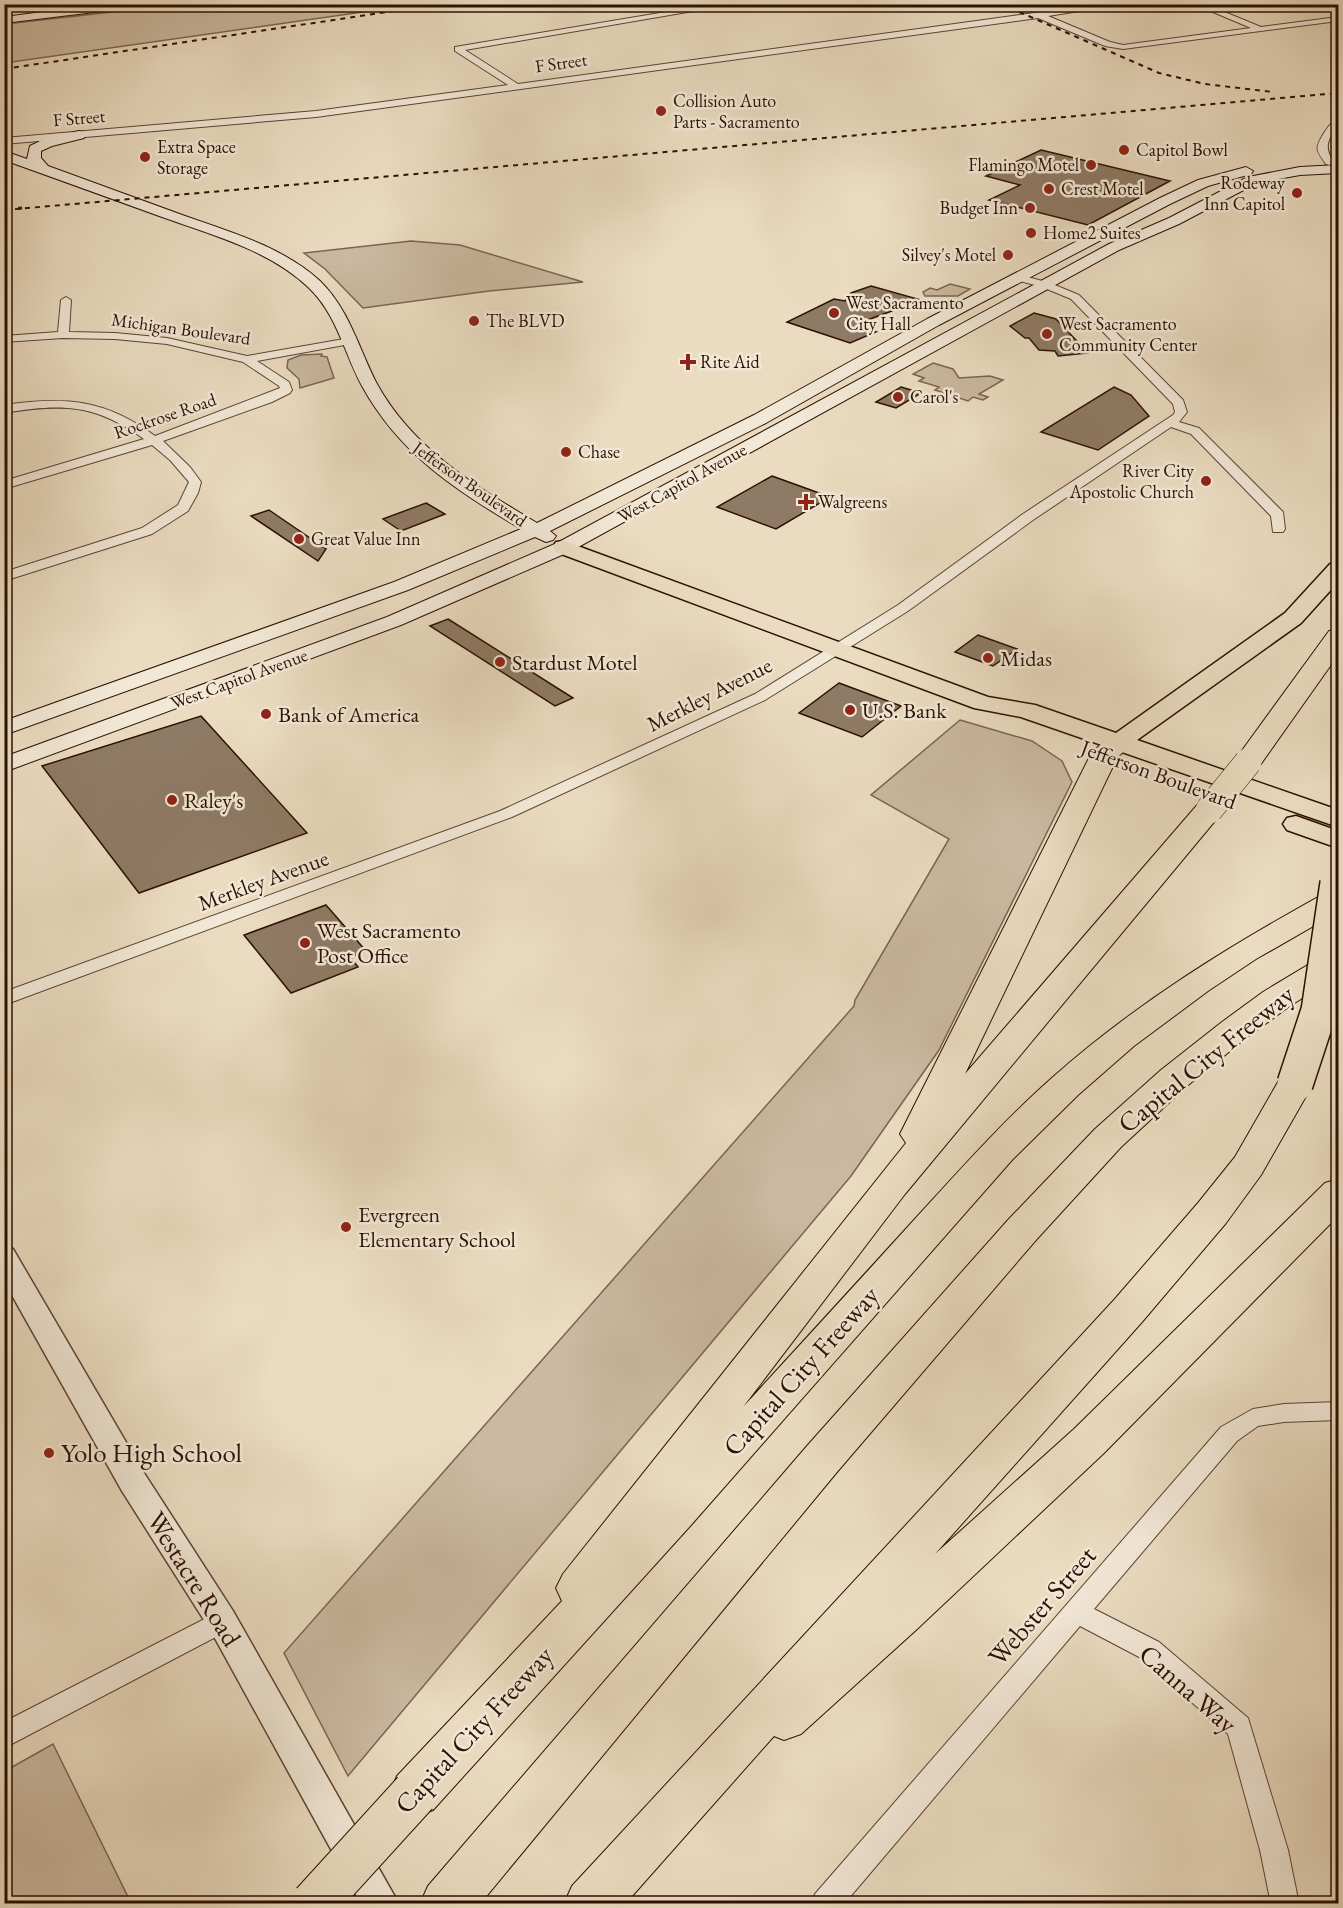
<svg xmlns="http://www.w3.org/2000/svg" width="1343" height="1908" font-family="'EB Garamond',serif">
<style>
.green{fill:#cbb9a1;stroke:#7c6452;stroke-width:1.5}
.building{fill:#8f7a65;stroke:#2c1002;stroke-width:1.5}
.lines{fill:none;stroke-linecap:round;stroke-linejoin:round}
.minor-casing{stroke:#5c4332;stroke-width:2}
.tertiary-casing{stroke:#5c4332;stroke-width:3}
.secondary-casing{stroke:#2c1002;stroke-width:2}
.primary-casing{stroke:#2c1002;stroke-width:3}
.motorway-casing{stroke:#2c1002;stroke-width:2}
.minor{fill:#f2e8d7;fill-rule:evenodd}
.tertiary{fill:#f2e8d7;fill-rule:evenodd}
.secondary{fill:#f2e8d7;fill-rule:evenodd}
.primary{fill:#ebdcc1;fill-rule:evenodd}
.motorway{fill:#ebdcc1;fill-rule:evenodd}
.rail-far1{stroke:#2c1002;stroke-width:2;stroke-dasharray:5 5;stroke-linecap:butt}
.rail{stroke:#2c1002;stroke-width:3;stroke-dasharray:7 7;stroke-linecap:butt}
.motorway-bridge-far2-casing{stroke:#2c1002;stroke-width:28;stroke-linecap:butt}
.motorway-bridge-far1-casing{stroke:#2c1002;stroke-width:38;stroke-linecap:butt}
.motorway-bridge-casing{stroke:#2c1002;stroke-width:48;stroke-linecap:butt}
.motorway-bridge-far2{stroke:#ebdcc1;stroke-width:27}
.motorway-bridge-far1{stroke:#ebdcc1;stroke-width:35}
.motorway-bridge{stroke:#ebdcc1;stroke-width:46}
.poi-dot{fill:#8f2418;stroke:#f2e8d7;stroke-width:2}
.labels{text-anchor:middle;stroke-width:5;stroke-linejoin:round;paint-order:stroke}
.far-street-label{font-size:18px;fill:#2c1002;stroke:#f2e8d7}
.far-poi-label{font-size:18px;fill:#2c1002;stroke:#f2e8d7;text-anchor:start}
.poi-label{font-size:22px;fill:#2c1002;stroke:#f2e8d7;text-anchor:start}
.street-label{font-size:22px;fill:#2c1002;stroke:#f2e8d7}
.near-street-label{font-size:27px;fill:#2c1002;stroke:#f2e8d7}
.near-poi-label{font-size:27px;fill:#2c1002;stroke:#f2e8d7;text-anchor:start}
</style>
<rect width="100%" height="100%" fill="#ebdcc1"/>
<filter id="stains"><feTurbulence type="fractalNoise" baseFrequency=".00333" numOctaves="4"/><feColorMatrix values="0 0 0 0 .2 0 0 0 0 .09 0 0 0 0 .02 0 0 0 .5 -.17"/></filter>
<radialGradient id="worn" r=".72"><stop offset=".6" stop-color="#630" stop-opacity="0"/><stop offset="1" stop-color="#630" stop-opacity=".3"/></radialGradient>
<path class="green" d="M174,5V4L412,5L5,63V24Z
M411,241L460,245L583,282L489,291L363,308L325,269L304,253Z
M950,284L970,289L958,296H925L923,292L930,288L937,290Z
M322,354L321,356L327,357L334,378L300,388L299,379L287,368L288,360L301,355Z
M933,363L953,369L959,378L990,376L1003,380L979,394L988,397L983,400L973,397L968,401L935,390L939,387L919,381L924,378L913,374Z
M960,720L1032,741L1062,761L1072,782L939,1050L851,1176L348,1776L284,1653L854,1006L855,1000L949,839L871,795Z
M53,1744L131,1903H5V1771Z"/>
<path class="building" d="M1041,150L1170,181L1088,225L989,200L1020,185L986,176Z
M871,286L921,300L865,321L872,323L862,328L876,332L850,343L787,322L834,299L845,301L851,293Z
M1034,313L1056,319L1088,353L1058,356L1055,351L1039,350L1029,338H1025L1010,326Z
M901,387L921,393L896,408L876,402Z
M1114,387L1131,395L1149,416L1098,450L1041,432Z
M772,476L830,497L776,529L717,507Z
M426,503L445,514L401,531L383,519Z
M269,510L326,549L318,561L251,516Z
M448,619L573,698L555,706L430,626Z
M978,635L1017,649L993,666L955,652Z
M839,683L901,706L862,737L799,713Z
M201,716L307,833L139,893L42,766Z
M326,905L366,951L350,957L358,967L291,993L244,935Z"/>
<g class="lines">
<g class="minor-casing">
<path id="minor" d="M714,4H734L465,50L518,84L1100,4H1123L1048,16L1110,42L1123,45L1251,28L1194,4H1205L1261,27L1338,17V21L1123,49L1105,46L1038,18L316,117L4,144V138L316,111L508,85L455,51V47Z
M1338,120V126C1328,139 1323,147 1334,162L1329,165L1326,164C1315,149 1315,148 1324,133C1329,126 1329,124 1338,120Z
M1020,275L1050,283L1079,295L1183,400L1187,412L1179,422L1199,428L1283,512L1285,529L1283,532H1273L1271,516L1191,434L1171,427L1033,520L908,611L765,700L512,817L4,1005V992L500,811L755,694L898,605L1023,514L1173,415L1175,412L1173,404L1071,299L1042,287L1016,280V276Z
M66,297L71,300L69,332L115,333L167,338L247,356L350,338L356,341L350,344L257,361L289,382L292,390L290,393L272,402L163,441L190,467L201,482L198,493L188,511L152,534L4,581V572L142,528L178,505L189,482L170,460L152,445L4,489V481L144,439C95,404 63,403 4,413V405C64,396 105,399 155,436L280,388L279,386L243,362L167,344L115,339L63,338L4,342V336L58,332L61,300Z
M1338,1402V1420L1284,1422L1258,1426L1237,1441L1094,1609L1159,1642L1248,1718L1288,1850L1299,1904H1271L1260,1850L1228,1734L1141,1658L1080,1626L844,1904H811L815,1894L1221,1427L1253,1409L1284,1404Z
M222,1610L231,1613L235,1621L231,1629L4,1748V1722Z"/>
</g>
<g class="tertiary-casing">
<path id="tertiary" d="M4,1246L13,1249L144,1473L233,1611L399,1904H361L211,1631L122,1491L4,1281Z"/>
</g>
<g class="secondary-casing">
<path id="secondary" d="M105,4H141L136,7L4,23V17Z
M79,131L84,132L85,135L84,138L52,146L41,151V158L48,166C94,183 139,199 185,216C231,232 283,247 320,281C349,309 359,349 377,384C413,449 475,486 537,523L754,415L927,319L1160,198L1198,180L1246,167L1253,171L1251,174L1208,186L1170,204L939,325L766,423L550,531L556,536L553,540L546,542L535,537L408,590L4,735V721L394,582L521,529C456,490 400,455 362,386C344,353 337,314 308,287C269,250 212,235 162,217C110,198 57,179 4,160V151L27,159L30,146L42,140Z
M1338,165V173L1300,175L1257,183L1179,224L1119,250L571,551L401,625L4,772V757L387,617L557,543L1109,244L1169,218L1248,177L1300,167Z"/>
</g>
<g class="primary-casing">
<path id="primary" d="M564,541L988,697L1035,705L1116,733L1285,613L1330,564L1338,563V582L1301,623L1137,740L1338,810V827L1021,717L974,708L556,552L553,547L556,542Z
M1296,816L1338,831V848L1287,830L1283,824L1287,818Z"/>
</g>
<g class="motorway-casing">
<path id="motorway" d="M1338,629V655L1258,768L1248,771L1238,768L1233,762L1238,756L1329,631Z
M1119,733L1129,736L1133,742L1117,758L965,1074L1198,804L1209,801L1220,804L1224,810L905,1194L743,1407C800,1345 857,1283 914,1220C959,1171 1003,1121 1053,1077C1139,1001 1228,947 1327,892L1338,889V912L1256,959L1208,991L1134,1046L1078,1095L1012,1160L691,1525L433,1810L415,1817L397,1810L390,1793L397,1776L562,1601L556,1588L563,1574L906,1143L900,1134L1091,754L1109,736Z
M1338,951V975L1287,1008L1246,1038L1187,1086L1121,1147L1036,1240L837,1472L480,1904H420L428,1886L807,1446L1008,1220L1095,1129L1161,1070L1222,1022L1263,992L1326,954Z
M1295,1072L1308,1075L1313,1084L1261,1175L1226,1223L1142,1322L935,1554L1074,1429L1325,1183L1338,1179V1216L1104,1453L916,1630L801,1734L784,1740L774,1736L625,1904H564L572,1886L1114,1300L1198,1203L1235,1157L1282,1075Z"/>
</g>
<use href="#minor" class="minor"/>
<use href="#tertiary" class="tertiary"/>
<use href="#secondary" class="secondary"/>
<use href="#primary" class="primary"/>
<use href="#motorway" class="motorway"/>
<path class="rail-far1" d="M1001,4L1159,73L1205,84L1273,92
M4,69L441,4
M5,210L1338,93"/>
<path class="rail" d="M4,210L22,208"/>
<g class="motorway-bridge-far2-casing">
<path id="motorway-bridge-far2" d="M1209,810L1248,762"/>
</g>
<g class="motorway-bridge-far1-casing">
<path id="motorway-bridge-far1" d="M1295,1084L1319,1011L1338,883"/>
</g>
<g class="motorway-bridge-casing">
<path id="motorway-bridge" d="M314,1904L415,1793"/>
</g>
<use href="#motorway-bridge-far2" class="motorway-bridge-far2"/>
<use href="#motorway-bridge-far1" class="motorway-bridge-far1"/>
<use href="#motorway-bridge" class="motorway-bridge"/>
</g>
<g class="poi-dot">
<circle cx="661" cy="111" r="6"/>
<circle cx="1124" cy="150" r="6"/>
<circle cx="145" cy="157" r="6"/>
<circle cx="1091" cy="165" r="6"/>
<circle cx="1049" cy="189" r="6"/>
<circle cx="1297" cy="193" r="6"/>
<circle cx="1030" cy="208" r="6"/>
<circle cx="1031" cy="233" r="6"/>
<circle cx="1008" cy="255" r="6"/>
<circle cx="834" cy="313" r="6"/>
<circle cx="474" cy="321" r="6"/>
<circle cx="1047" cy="334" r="6"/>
<path d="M685 353h6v6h6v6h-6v6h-6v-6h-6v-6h6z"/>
<circle cx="898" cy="397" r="6"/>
<circle cx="566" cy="452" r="6"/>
<circle cx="1206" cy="481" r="6"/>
<path d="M803 493h6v6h6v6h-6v6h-6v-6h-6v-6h6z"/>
<circle cx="299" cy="539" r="6"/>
<circle cx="988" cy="658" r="6"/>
<circle cx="500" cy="662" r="6"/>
<circle cx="850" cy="710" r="6"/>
<circle cx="266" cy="714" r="6"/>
<circle cx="172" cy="800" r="6"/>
<circle cx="305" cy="943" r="6"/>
<circle cx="346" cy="1227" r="6"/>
<circle cx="49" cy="1453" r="6"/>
</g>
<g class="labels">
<g class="far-street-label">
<text transform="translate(561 63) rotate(-8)" y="6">F Street</text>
<text transform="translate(79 118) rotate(-5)" y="6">F Street</text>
<text transform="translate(181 329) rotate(8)" y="6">Michigan Boulevard</text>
<text transform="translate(165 416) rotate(-19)" y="6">Rockrose Road</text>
<text transform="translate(682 483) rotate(-29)" y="6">West Capitol Avenue</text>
<text transform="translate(470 484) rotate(35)" y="6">Jefferson Boulevard</text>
<text transform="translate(239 679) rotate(-20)" y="6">West Capitol Avenue</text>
</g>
<g class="far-poi-label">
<text x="673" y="107">Collision Auto<tspan x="673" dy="21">Parts - Sacramento</tspan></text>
<text x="157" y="153">Extra Space<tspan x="157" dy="21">Storage</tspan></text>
<text x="1136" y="156">Capitol Bowl</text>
<text x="1079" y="171" text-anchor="end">Flamingo Motel</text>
<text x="1285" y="189" text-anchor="end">Rodeway<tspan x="1285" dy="21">Inn Capitol</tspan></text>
<text x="1061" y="195">Crest Motel</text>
<text x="1018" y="214" text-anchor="end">Budget Inn</text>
<text x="1043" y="239">Home2 Suites</text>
<text x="996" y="261" text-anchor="end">Silvey's Motel</text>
<text x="846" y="309">West Sacramento<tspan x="846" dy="21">City Hall</tspan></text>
<text x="486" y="327">The BLVD</text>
<text x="1059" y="330">West Sacramento<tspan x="1059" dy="21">Community Center</tspan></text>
<text x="700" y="368">Rite Aid</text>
<text x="910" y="403">Carol's</text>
<text x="578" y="458">Chase</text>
<text x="1194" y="477" text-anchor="end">River City<tspan x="1194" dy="21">Apostolic Church</tspan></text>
<text x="818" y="508">Walgreens</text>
<text x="311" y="545">Great Value Inn</text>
</g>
<g class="poi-label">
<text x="1000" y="666">Midas</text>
<text x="512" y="670">Stardust Motel</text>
<text x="862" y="718">U.S. Bank</text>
<text x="278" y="722">Bank of America</text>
<text x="184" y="808">Raley's</text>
<text x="317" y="938">West Sacramento<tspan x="317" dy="25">Post Office</tspan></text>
<text x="358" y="1222">Evergreen<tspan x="358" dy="25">Elementary School</tspan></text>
</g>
<g class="street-label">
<text transform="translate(709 694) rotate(-27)" y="8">Merkley Avenue</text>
<text transform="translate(1159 774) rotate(20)" y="8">Jefferson Boulevard</text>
<text transform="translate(263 880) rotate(-20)" y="8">Merkley Avenue</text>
</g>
<g class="near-street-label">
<text transform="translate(1206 1059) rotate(-39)" y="9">Capital City Freeway</text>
<text transform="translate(801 1371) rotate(-48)" y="9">Capital City Freeway</text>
<text transform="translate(194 1579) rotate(58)" y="9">Westacre Road</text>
<text transform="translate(1042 1606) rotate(-49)" y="9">Webster Street</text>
<text transform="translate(1188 1689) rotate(41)" y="9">Canna Way</text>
<text transform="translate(474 1730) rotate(-47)" y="9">Capital City Freeway</text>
</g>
<g class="near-poi-label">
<text x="61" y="1462">Yolo High School</text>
</g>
</g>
<rect width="1343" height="1908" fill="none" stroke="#ebdcc1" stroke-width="24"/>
<rect x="6" y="6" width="1331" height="1896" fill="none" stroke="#2c1002" stroke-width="3"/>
<rect x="12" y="12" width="1319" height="1884" fill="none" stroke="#2c1002" stroke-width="1.5"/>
<rect width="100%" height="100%" filter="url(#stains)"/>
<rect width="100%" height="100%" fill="url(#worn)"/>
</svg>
